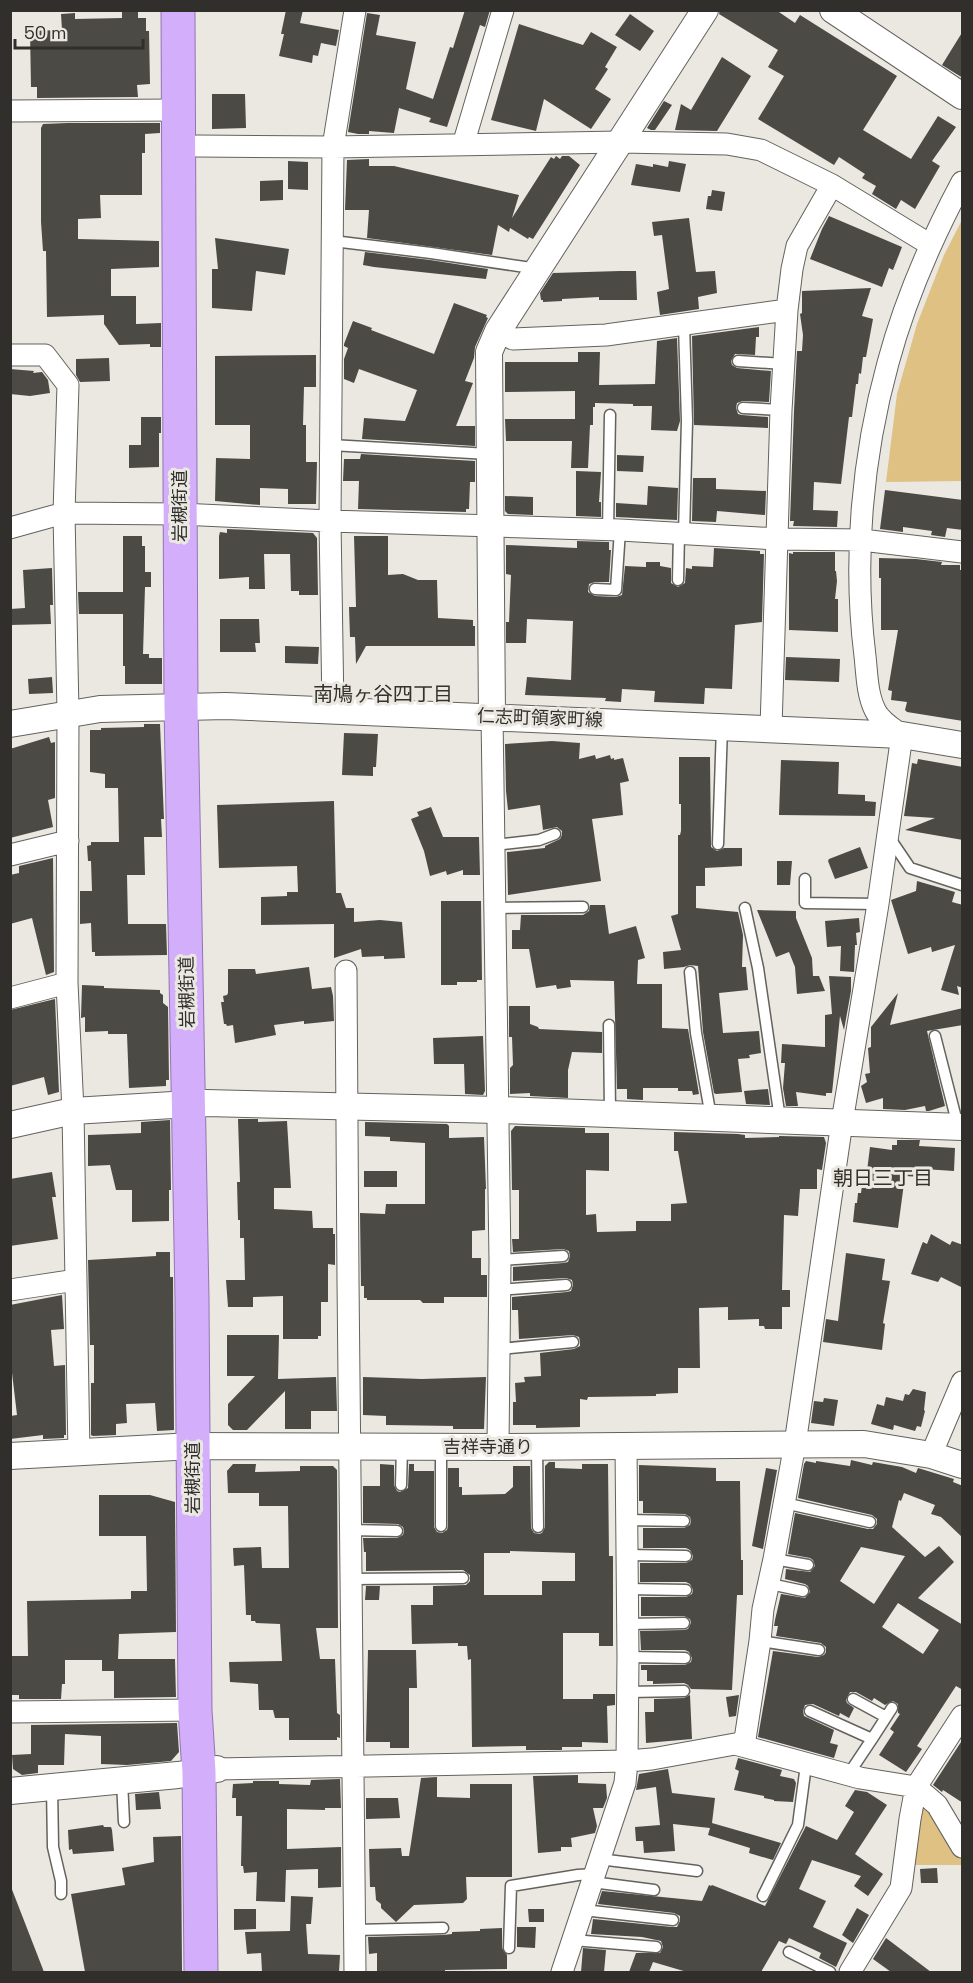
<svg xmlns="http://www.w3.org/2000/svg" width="973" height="1983" font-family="'Space Grotesk','Noto Sans JP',sans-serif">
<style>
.green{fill:#dec183}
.building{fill:#4c4a45;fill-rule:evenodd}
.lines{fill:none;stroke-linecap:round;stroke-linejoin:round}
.service-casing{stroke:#64625c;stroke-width:13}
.minor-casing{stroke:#64625c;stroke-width:23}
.tertiary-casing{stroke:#64625c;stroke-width:28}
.trunk-casing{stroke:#9275b2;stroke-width:35}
.service{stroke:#fff;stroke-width:10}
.minor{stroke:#fff;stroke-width:21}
.tertiary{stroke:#fff;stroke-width:26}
.trunk{stroke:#d2aefb;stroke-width:33}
.labels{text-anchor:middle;stroke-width:6;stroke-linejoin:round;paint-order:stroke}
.street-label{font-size:18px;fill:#302f2c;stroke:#ebe8e2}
.neighbourhood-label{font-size:20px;fill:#33312c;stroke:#ebe8e2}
</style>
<rect width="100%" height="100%" fill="#ebe8e2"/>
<path class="green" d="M962,220V481L886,482L897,394L917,324L944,255Z
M923,1807H929L962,1858V1865H911Z"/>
<path class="building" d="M286,10H303L300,23L339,30L336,46L321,43L318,56L313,55L312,63L279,56L284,34H281Z
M465,10H490L485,27L480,25L447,127L429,122L431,118L399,108L394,133L369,131V134H358L348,132L367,13L380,15L376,35L416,42L406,89L433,99L450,47L453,48Z
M720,10H776L795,23L800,15L897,76L863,130L911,159L938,116L956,127L932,161L940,166L915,209L901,200L896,209L872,194L876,186L862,178L865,174L839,157L834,165L758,119L784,76L768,67L778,50L719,14Z
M122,12H138V18H146V31H149L150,84L137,85L138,97L37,98V87H31L30,31L62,30L61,14L75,13V19L122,18Z
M630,14L654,31L640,51L615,35Z
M519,24L583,45L591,32L617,47L605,67L608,69L595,89L611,99L591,129L544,99L536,131L491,120Z
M963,31V78L942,65Z
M722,57L751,76L717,131L675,130L681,104L691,110Z
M212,94H245L246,128L212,129Z
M664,101L672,105L655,130H651L647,128Z
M68,123H160V133L145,134V153H142V195H100L101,218L78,219V239L159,241V267L111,269V296H136V324L161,323V347H150V344L119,345L104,324V315L47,317L46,251H43L41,222V128L43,124Z
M556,156L560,159L562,156H569L580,165L533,239L529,237L528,239L510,228L509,232L498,225L492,255L367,238L369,210H345L347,160L369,159V166H394L519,195L512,218L551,157L554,159Z
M288,161L308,162V190L288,189Z
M669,161L686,164L680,192L631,185L636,164L653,167V164L668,167Z
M283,180V200L260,201V181Z
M712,190L725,192L722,211L706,209L708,196H711Z
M829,216L902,247L893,270L889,268L882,287L810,259L822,229Z
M689,218L696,272L715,271L717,293L698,297L699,309L660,315L657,292L669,289L662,235L654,236L652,222Z
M215,238L289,249L285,275L256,271L252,311L212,308V269H218Z
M365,252L430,260L488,269L486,279L374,267L363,265Z
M620,271H636L637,300H599V297L562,299V301L543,302V300H541L540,293L553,273Z
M871,288L862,316L873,319L866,357H863L861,374L859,373L858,384H856L852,417H849L841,484L814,482L813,510L838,511L837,527L793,526L794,521H790L794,411L797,351H802L803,335L800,314L802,313V291Z
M454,303L487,315L486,317L488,318L475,347L474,358L465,381L473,383L456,426H475V446L362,439L364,418L405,421L417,390L359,369L354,383L344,379V359L348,348L344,346V344L353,321L372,328L371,330L434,354Z
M759,327V337H756L755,355L735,354L731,361L732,365L737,368L771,371L769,402L743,401L737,403L736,408L738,414L742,415L768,417V428L694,425L692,336Z
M677,338L680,421L677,431L651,430L652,406H633V404L595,403V407H593V425H590L588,468H571L572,441H506L505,419H575V391L505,392V362H578V352H600L599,385L655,384L657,341Z
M316,355V387H304L303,425H306V462H317L316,504H288V489L260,488V505L215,501L216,458L250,459V425H215V356Z
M109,358L110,381L80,382L76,375V359Z
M10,369L34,371L33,373L42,372L48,380L50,393L30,396L10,394Z
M141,417H161V433H159V467L129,468V445H141Z
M361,454L475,461V482H470L469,509H466V512L358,509L359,481H343L344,459H360Z
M617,455L644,456L643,472L617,471Z
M576,471L601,472L599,502H601V517L576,516Z
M693,478H716V489L766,491L765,515L717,511L716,522L692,521Z
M648,486L678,488L677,520L616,517V503L647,505Z
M885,490L963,500V530L947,528L945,537L931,535L932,531L903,527V532L880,529Z
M505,496L533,497V515L508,514L505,511Z
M227,529L313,533L317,538L318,595H299V591H291L290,554H264L265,589H249V577L219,579V536L220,532L227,533Z
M123,536H142V546H145V572H151V587H145L143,654H149V658H162V684H125V666H123V614H79L78,592H123Z
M354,536H388V575L403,574L418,580H437L438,618L473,620V626H475V646H366L356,664L355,637H350L349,607H356Z
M577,541L609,542V550H611L609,582H595L589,584L588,592L595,596L616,597L622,595L625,566L646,567V562H660V566L671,568V583L678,587L685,583L686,568L692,569V566L713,567L714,548L760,551V554H764L762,622L735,625L732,689L705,688L704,704L654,702L655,691L622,689L621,702L605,701L606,698L525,695L527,677L571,680L573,621L527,619L526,643H506V622H509L511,575L506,574V545L577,548Z
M793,552H835V571H836L837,581L835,599H838V632L789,630V553L793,554Z
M879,558L916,559L942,562L941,565H960V570H963V721L907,712L905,710L907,702L891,700L892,691L888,690L898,630H881V578H879Z
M52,568L53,605H50L51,624L10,625V609L25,608L23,570Z
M220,619H259L260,643H255L256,652H220Z
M285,646L319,647L318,664L285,663Z
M786,657L840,659L839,682L785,680Z
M52,677L53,693L29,694L28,679Z
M144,724H160L164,819H161L162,837H144L145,875H127L128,924H166L167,955L95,956V952H92L91,923L80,924V891H92L91,861H88L87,846L91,845V842H119L118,788H105V774L90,772V730H101V728L144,727Z
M344,733L378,734L376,767H373V776L342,775Z
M49,737L51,743L55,742V798L48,800L53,827L10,838V749Z
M552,741L580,743L579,759L595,755L596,759L610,755L611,759L614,758V760L623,758L629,781L620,783L623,815L592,819L601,881L508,895L507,852L545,848V846L560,839L562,835V831L557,827L543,830L540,805L508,810L506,791L505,744Z
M679,757H710L711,847L717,851L724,848H742V866L705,868V886H696V908L738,912L743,935L742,967H746L748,990L719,993L723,1033L759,1031L761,1053L749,1055L750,1058L738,1059L742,1092L716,1094L714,1093L703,1032L698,966L690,965L684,967L664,969L663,952L681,950L671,916L678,914V835H680L681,831V804H679Z
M918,759L963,767V840L905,830L935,818L904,816L912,763L917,764Z
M781,760L839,762L838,794L865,795V801L876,802L875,816L779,815Z
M334,801L336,893H341L346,908H354V922L380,920L402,922L405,958L384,959V956L362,957L361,949L334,958V924L261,925V897L287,896V892H298L297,866L219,868L217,805Z
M431,807L443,837H479L480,875H463V870L447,875L446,871L430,876L424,851L411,819L419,816L417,812Z
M860,847L868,868L835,879L828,861L829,859Z
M53,858L54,972L46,975L32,918L10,924V875L19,873V866Z
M777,861H792L790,885H777Z
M917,881L955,892L952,902L963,905V988L957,986L959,995L941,990L955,945L932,952L931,947L908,954L891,900L916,891Z
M441,901H481L482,980H477V982H457V985H441Z
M590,905H605L609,934L636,926L645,958L638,960L637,984H662V1028L688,1029L699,1094L693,1095L692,1091H678V1088H643V1100L627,1099V1089H617L614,981L570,980L571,987L557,989L556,985L536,988L529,949H512V930H520L521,915H583L589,911Z
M757,910L796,911V918L812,958L813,976H819L825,991L797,994L795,967L789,952L776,957Z
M859,918L860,932L856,933L857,945H855L854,972L840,971L841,946L827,947L825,921Z
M309,967L312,989L331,987L333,996L334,1021L304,1024V1021L274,1025L276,1035L235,1043L233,1025L227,1026L226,1024H224L221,1002H224L223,996L227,995L228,993V969H255L256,974Z
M829,976L851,977V991L844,1030L840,1016L832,1093H826V1096L796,1092L798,1106H786L783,1088L785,1063H781L782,1044L825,1047V1015L832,1014Z
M82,985L104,986V988L160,990V993L163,995V1003L168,1007L169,1080H166V1086L129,1088L127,1034H108V1031L85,1032V1017L81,1018Z
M898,993L890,1025L963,1008V1025L927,1031L945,1106L929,1111H926L925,1106L905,1110L883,1109V1098L866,1103L861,1086L867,1082L865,1074L870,1073L868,1048L871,1047V1027Z
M55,999L59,1092L48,1095L44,1077L10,1086V1010Z
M509,1006H530V1024L538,1027L539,1029L602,1032V1053L572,1052L568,1070V1098L530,1096V1093L510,1094V1068L513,1065L512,1037H509Z
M483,1036L485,1091L483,1095L465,1094L464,1064H434L433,1038Z
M768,1089L770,1105L746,1104L744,1091Z
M238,1119H258V1122L287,1121L291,1188H274V1209L312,1211L313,1228H333V1234H335V1265L328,1264V1302H321V1336H318V1339H283V1296L253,1297V1307H228L226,1280H245L244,1238H240V1220H238L237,1182H240Z
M170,1120L171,1190H169V1221L132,1222V1190H116L110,1165L88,1166V1135L141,1133V1122Z
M365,1122L447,1124L449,1126V1138L484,1137L486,1189H485V1230L472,1231V1258H481V1275H487V1297H444V1303H423L420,1300H367V1298H364V1286H361L360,1213L385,1214L386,1204H425V1143L390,1141V1137L365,1136Z
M515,1126L585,1128V1133H609V1171L586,1170V1215L596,1214L597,1232L636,1231V1221H671V1204L687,1203L678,1151H674V1132L738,1134L745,1135V1138L779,1137V1136L824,1137L826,1143L822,1170L817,1169V1189H800L798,1216L784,1215L782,1290H790V1307H782V1329H765L764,1326H759V1319L728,1320V1307L699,1308L700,1368H678V1393L656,1394V1396L588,1397L587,1400L580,1399V1427L536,1428V1425H513V1402H516L515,1383L525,1382L524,1377L541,1376L540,1353L574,1349L580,1346V1342L579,1337L573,1335L519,1339L518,1310H512V1297L567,1292L571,1291L573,1285L572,1280L566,1278L513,1281V1267L563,1263L568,1262L570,1256L569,1251L563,1249L513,1252L512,1239H519V1190H512L511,1131Z
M897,1140H920L919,1146L955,1148L954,1171L924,1169L921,1177L905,1176L898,1228L853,1222L855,1203H857L858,1193H861L863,1178L866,1179L870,1147L892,1150V1145H897Z
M364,1171H397V1187H364Z
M52,1172L56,1197H52L58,1239L10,1246V1179Z
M931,1234L950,1245L952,1241L963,1245V1288L941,1277L938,1282L911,1274L922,1244L923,1242L927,1244Z
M156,1252H170V1277H173L174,1430L157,1431L155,1403L126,1404L127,1423L116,1424V1435L93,1436L91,1435V1383H94V1345H90L88,1260L156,1256Z
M846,1253L885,1259L882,1280L890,1281L883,1323L885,1324L882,1350L823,1342L826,1319L838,1321Z
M62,1295L64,1329L51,1330L54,1366L65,1365L66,1435H64V1438L43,1439V1435L10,1439V1416L17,1415L10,1356V1305Z
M227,1335H279L278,1379L336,1377L337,1411H311V1429H285V1391L247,1430H233L228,1425V1404L255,1376H227Z
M363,1377L422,1379L486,1377L484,1429H453V1426L386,1425V1416L363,1415Z
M913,1389L926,1392L924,1410L925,1411L921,1427L917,1426L915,1431L894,1425L893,1430L871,1424L877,1404L884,1406L886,1397L903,1401L905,1394L909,1395Z
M824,1398L838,1400L834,1426L811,1423L814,1401L823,1402Z
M851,1460L872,1465L873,1462L902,1467L916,1473L918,1468L954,1479L953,1482L963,1486V1538L941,1517L931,1514L935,1505L904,1493L901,1501L899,1500L892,1527L925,1557L939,1546L954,1562L918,1598L963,1625V1690L956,1686L917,1746L922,1749L906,1772L879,1755L894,1732L890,1729L900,1714L898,1713V1704L893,1701L885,1705L874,1698L872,1701L856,1692H850L846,1700L847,1703L854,1708L849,1718L840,1713L839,1716L813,1704L805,1705L803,1711L804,1716L834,1730L830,1743L838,1745L834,1758L758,1737L773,1651L818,1657L824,1655L826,1652V1647L821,1643L776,1636L778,1626H774L775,1620L781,1594L805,1598L810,1592L808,1586L805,1584L785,1579L786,1569L810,1572L815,1566L813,1560L810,1558L788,1554L795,1513L868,1529H873L877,1524V1519L872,1515L798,1498L804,1464L806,1461L816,1463V1461L850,1466ZM861,1547L905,1556L874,1604L840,1581ZM898,1603L939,1630L923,1654L882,1627Z
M549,1462H555V1468L582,1469V1464H608L609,1556H613V1646H599V1633H563V1699H593V1694H615V1705L607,1706L608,1743L582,1742V1747H562V1750H526V1746L472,1747L471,1659L468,1660L467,1646H458V1643L412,1644L411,1605H433V1586L466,1585L470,1581V1575L463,1570L366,1571V1552H364L363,1538H397L403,1535L404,1531L403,1527L398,1524L363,1523V1486H380V1464L394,1465V1485L397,1491L400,1492L408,1488L409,1464H414V1471H434V1527L437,1532L442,1533L447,1530L448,1526V1468H459V1487H462V1495L505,1494L513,1487V1466H530L531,1528L534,1533L539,1534L542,1533L545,1527V1466ZM510,1551L575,1553V1581H542V1595H484V1553H510Z
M233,1464H256L255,1472L300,1471V1466H333L337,1470L338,1628H316L320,1659H335L337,1713L340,1715V1738L337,1737V1740H289V1718H275L273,1710H259L258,1684L230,1682L229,1662L282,1661L280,1624L256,1623L255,1621H251V1615H246L244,1565L234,1566L233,1548L261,1547L262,1568H289L288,1506H259V1493H228L227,1471Z
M639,1465L716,1468V1481H740L741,1560H743V1595H737L732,1690L691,1689L688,1685L684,1683L653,1684V1681H647V1670H641V1665H685L691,1662L692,1658L689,1652L685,1650H641L640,1631L684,1630L688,1629L691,1623L690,1619L684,1616H641V1597H686L692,1594L693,1590L690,1584L686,1582H640V1563H686L692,1560L693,1556L690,1550L686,1548H643V1528H684L690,1525L691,1521L690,1517L685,1514L643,1513V1501H639Z
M766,1468L777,1470L763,1549L752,1546Z
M99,1495H150L175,1502L176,1632L119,1634L118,1659H175L176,1697L114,1698V1671H102V1660H65V1684H62L61,1699H19V1695H10V1656H28L27,1601L131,1599V1591H147L146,1536H99Z
M366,1586H380L379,1600H365Z
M368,1650H416L417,1688H409V1748H390V1742H366Z
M690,1695L692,1739L646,1743L645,1712H654V1699L684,1698Z
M739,1695L736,1716L729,1717L726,1697Z
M177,1723L179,1752L171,1761L127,1765L101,1764V1736L65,1734L64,1765H38V1773L22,1775L13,1769L12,1755L31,1754V1725Z
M963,1739V1803L943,1790L942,1792L933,1785Z
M738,1758L782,1770L780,1776L794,1779L796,1783L793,1802L774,1801V1800L764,1798V1796L734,1790L739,1771L735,1769Z
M668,1769L672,1793L715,1798L712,1823L781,1843L773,1860L749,1853L750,1848L708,1835L710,1828L673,1824L675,1851L644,1853L643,1841H636L635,1827L660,1825L656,1787L636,1790L639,1774Z
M578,1775V1783L606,1784L607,1798L603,1808H593L597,1826L595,1833L571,1838L572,1847H561V1851L538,1853L533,1776Z
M437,1777V1797L470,1798V1784H512V1877H466L467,1899L463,1903L414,1905L396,1922L381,1908V1904L376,1900L375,1887H370L369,1849L401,1848L402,1856H409L421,1778Z
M340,1779L341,1808H325V1810L287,1809V1849L341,1847V1887L318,1888V1869L286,1870L285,1902L256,1901L257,1872L244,1873L243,1866H241L242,1816H236V1798H232L233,1784L253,1783V1781H279V1784L310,1785L311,1780Z
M855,1790L867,1792L887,1805L855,1854L883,1874L868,1896L854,1886L861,1876L812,1860L799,1889L826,1901L813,1927L847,1943L836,1967L819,1958L821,1953L789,1938L786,1944L779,1941L761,1972H687L653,1962L649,1972H629L636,1953H660L663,1947L661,1941L642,1937L591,1934L593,1919L672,1927H677L680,1921V1916L674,1913L598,1904L602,1891L702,1901L709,1885L711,1886L712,1885L765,1906L806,1826L837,1840L854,1812L845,1806Z
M159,1792L161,1809L136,1810L135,1794Z
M366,1798H398L400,1818L366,1819Z
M103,1825L104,1827H111L112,1830L114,1851L73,1854L72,1849L69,1850L68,1830Z
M181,1836L182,1971L85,1972L71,1894L125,1885L122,1868L154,1862L153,1837Z
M937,1868L938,1883H921L920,1869Z
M10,1887H11L44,1972H10Z
M291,1896L313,1897L311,1924H306L308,1954L340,1955L339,1972H262L261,1953L247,1954L245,1932L290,1931Z
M857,1908L869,1915L853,1943L842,1935Z
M234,1909H256V1929L234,1930Z
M528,1909H544V1922H529Z
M517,1927H536L535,1948L517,1947Z
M502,1928V1948L507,1955V1969L445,1970V1972H377V1953L369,1954L368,1937L443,1935L452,1934V1932L480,1931V1929Z
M886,1938L931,1972H891L873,1959Z
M583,1948L606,1950L604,1972H581Z"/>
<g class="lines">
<g class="service-casing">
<path id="service" d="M333,241L431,253L538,269
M738,361L784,364
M743,408L781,410
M331,445L489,454
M608,530L610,415
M684,534L687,421L684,325
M678,580L679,533
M595,589L616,590L620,530
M889,837L910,868L962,885
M718,844L722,727
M494,845L539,840L555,834
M805,879V903L878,904
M496,908L583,907
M745,908L758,968L780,1119
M690,972L696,1033L711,1117
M609,1025L610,1113
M935,1036L958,1126
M500,1260L563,1256
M499,1290L566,1285
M499,1349L573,1342
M441,1447V1526
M537,1447L538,1527
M401,1485L402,1447
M784,1503L870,1522
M626,1520L684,1521
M350,1530L397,1531
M627,1555L686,1556
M774,1559L808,1565
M351,1579L463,1578
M770,1584L803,1591
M627,1589L686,1590
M628,1624L684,1623
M760,1641L819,1650
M628,1657L685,1658
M628,1692L684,1691
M853,1699L886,1717
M810,1711L872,1739L848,1775
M872,1739L892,1708
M122,1781L124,1822
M52,1787L53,1847L61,1881V1894
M599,1859L697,1871
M592,1882L654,1890
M763,1896L798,1825L806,1765
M583,1910L673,1920
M354,1930L443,1928
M573,1940L656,1947
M509,1948L511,1886L578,1875L594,1874
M789,1952L830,1972"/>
</g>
<g class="minor-casing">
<path id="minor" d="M10,111L178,110
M463,145L503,10
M197,146L333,147L620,142L727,144L761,150L832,185L929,244
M498,331L513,339L606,335L787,310
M10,355H45L68,385L64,513L68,713L67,983L73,1111L79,1453
M10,528L64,513L180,514L330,521L620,530L777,539L862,540L962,552
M333,710L330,521L333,147L355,10
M492,716L500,1260L498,1447
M771,728L781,410L787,310L792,269L797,246L832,185
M10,855L68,841
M346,971L348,1280L355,1972
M10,998L67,983
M10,1290L76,1280
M931,1455L962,1382
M10,1712L195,1710
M744,1746L760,1641L763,1609L774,1559L795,1444L842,1122L878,904L902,735C892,728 880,721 875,710C867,694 867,674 865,656C853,560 862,457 888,363C905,300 931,240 962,182
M217,1769L627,1761L652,1759L735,1744L860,1778L916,1787L937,1805L962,1847
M562,1972L625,1783L627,1761L628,1657L626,1446
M850,1972L901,1888L910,1819L916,1787L962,1716"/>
</g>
<g class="tertiary-casing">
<path id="tertiary" d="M833,10L962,96
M492,716L489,352L498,331L705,10
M10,724L100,709L226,706L902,735L962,745
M10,1125L73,1111L206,1103L498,1110L962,1127
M10,1456L193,1446L498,1447L864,1444L931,1455L962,1465
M10,1791L178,1775L217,1769"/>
</g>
<g class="trunk-casing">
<path id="trunk" d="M178,10L181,706L192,1299L195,1710L199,1772L201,1972"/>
</g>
<use href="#service" class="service"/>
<use href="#minor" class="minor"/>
<use href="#tertiary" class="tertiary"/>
<use href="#trunk" class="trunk"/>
</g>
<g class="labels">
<g class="street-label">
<text transform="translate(180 506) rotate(-90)" y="6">岩槻街道</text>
<text transform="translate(540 718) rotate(2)" y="6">仁志町領家町線</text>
<text transform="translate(187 992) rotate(-91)" y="6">岩槻街道</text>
<text x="488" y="1453">吉祥寺通り</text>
<text transform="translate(193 1478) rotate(-90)" y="6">岩槻街道</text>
</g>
<g class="neighbourhood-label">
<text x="383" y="701">南鳩ヶ谷四丁目</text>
<text x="883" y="1185">朝日三丁目</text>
</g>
</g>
<rect width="973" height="1983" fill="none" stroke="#302f2c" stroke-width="24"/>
<path d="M15 39v9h128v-9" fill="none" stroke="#302f2c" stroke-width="3"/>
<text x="24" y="39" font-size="18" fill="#302f2c" stroke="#ebe8e2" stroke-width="4.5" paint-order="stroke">50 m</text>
</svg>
